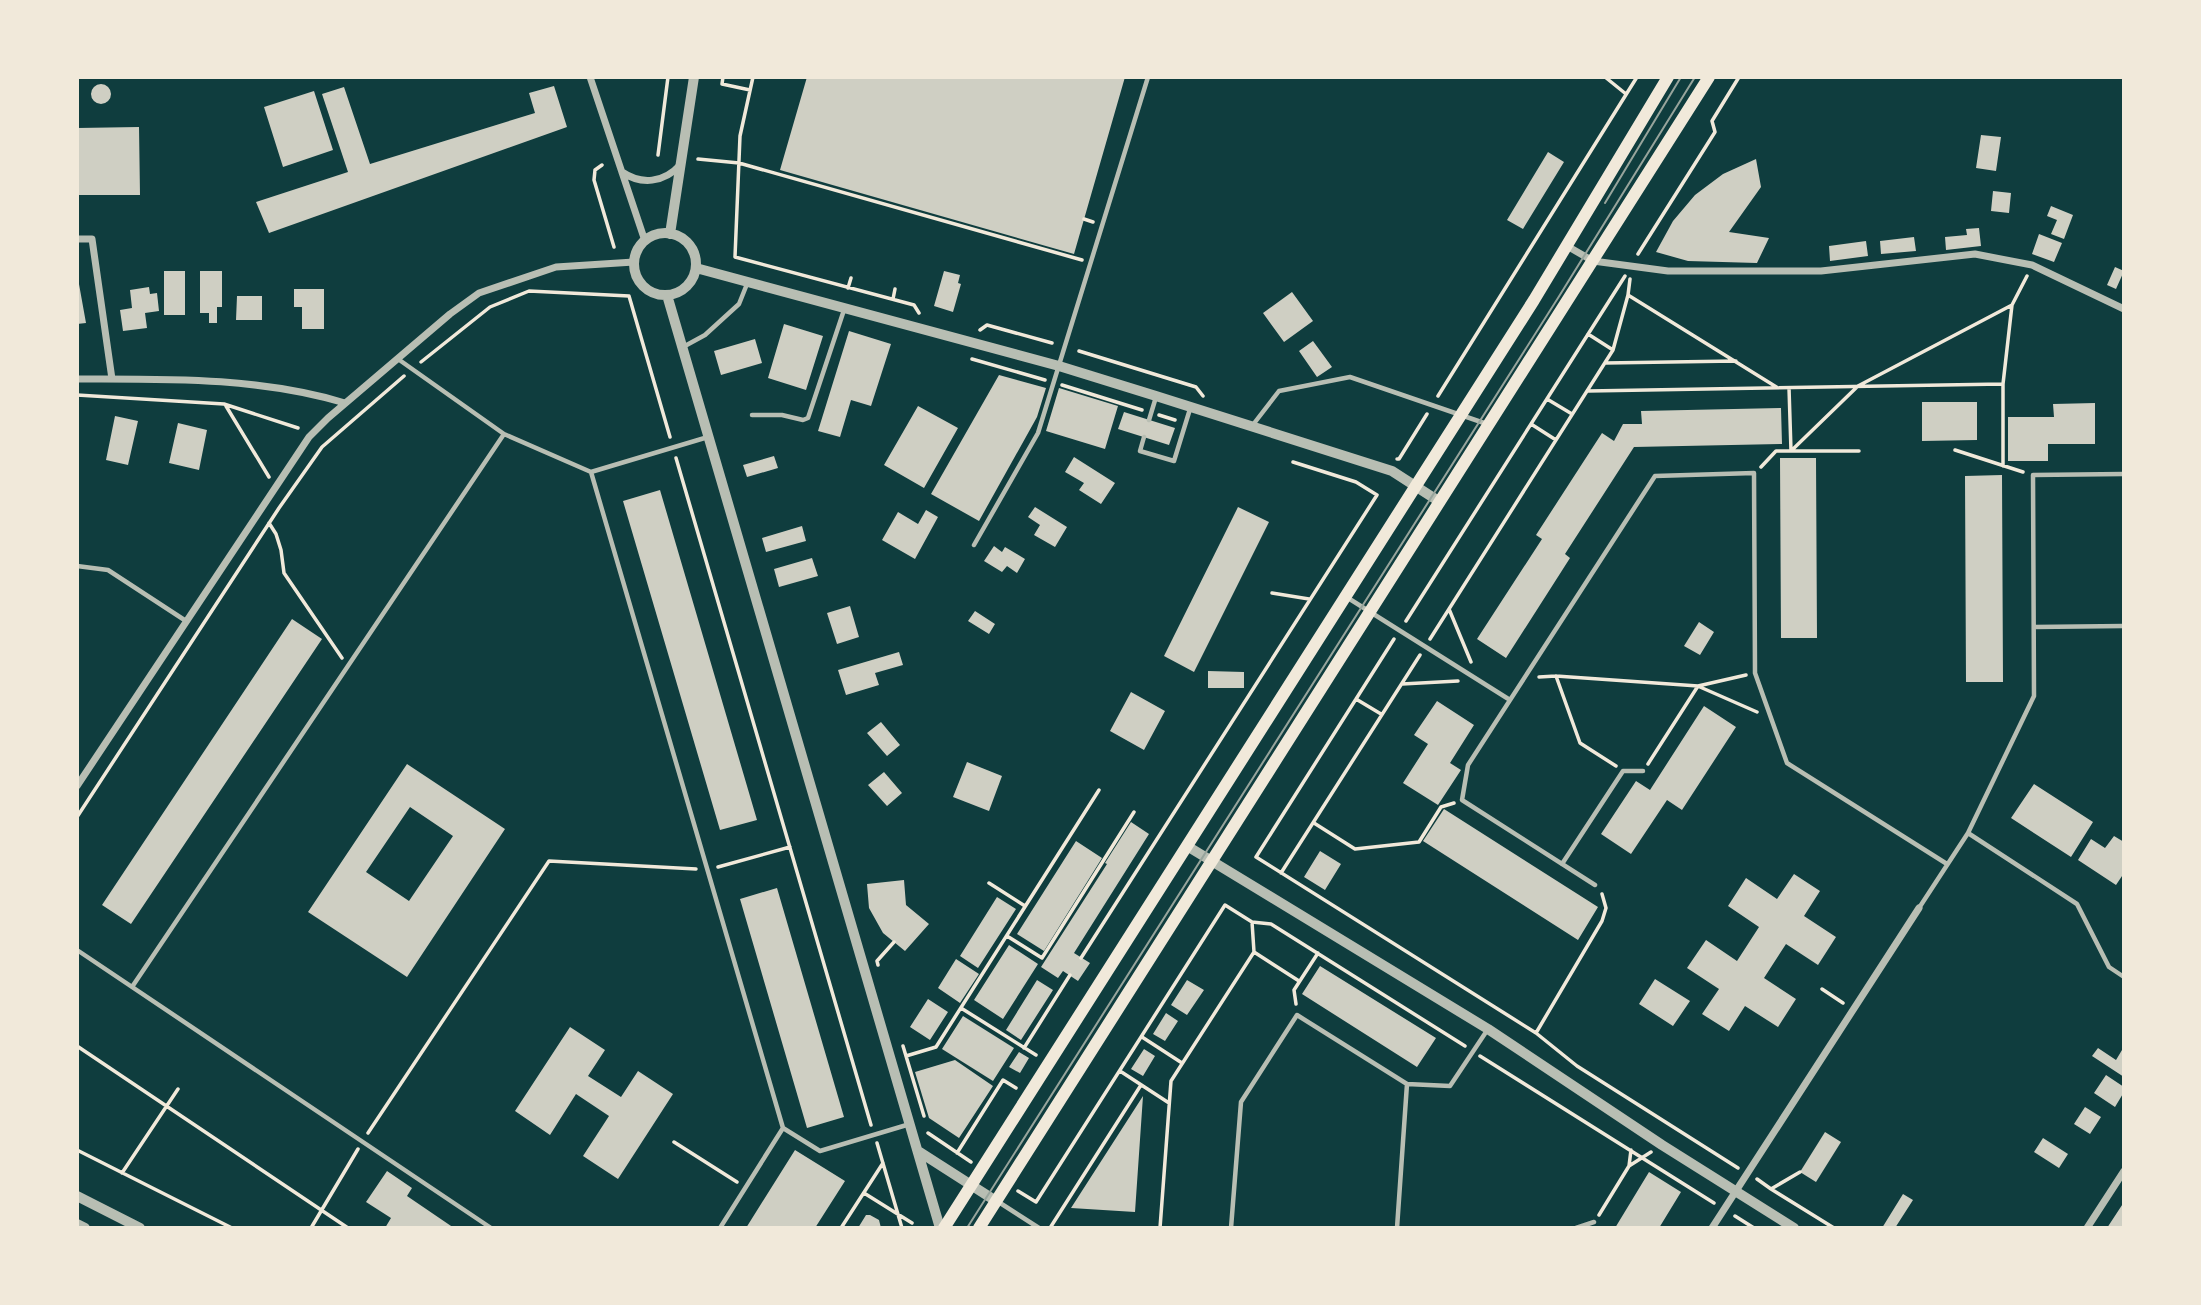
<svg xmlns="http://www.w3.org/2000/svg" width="2201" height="1305" font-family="'Times New Roman',serif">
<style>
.building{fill:#cfcfc3;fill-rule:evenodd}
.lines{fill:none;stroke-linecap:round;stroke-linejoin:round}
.path{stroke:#f1e9da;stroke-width:3.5}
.service{stroke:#b8beb3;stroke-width:4.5}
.minor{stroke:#b8beb3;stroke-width:7}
.tertiary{stroke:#b8beb3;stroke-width:10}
.primary{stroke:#f1e9da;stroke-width:12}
.tram{stroke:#97a49c;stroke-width:2}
</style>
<rect width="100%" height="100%" fill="#0f3d3e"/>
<path class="building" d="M807,77H1125L1074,254L780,170Z
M91 94a10 10 0 1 1 20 0a10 10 0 1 1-20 0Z
M554,86L567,127L269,233L256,202L348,172L322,94L344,87L370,164L535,113L529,93Z
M314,91L333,150L283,167L264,107Z
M139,127L140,195H77V128Z
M1981,135L2001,137L1996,171L1976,168Z
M1548,152L1564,162L1523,229L1507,220Z
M1756,159L1761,187L1729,232L1769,238L1757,263L1688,261L1656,252L1673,221L1695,195L1723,174Z
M1993,191L2011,193L2009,213L1991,211Z
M2051,206L2073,215L2064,239L2051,234L2057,220L2047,216Z
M1979,228L1981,246L1946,250L1945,237L1967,235L1966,229Z
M2039,234L2062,243L2054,262L2032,254Z
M1914,237L1916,251L1881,254L1880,241Z
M1866,241L1868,256L1830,261L1829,246Z
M2115,267L2124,271L2116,289L2107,285Z
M164,271H185V315H164Z
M200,271H222V307H217V323H209V313H200Z
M944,271L960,275L958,283L961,284L953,312L934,306Z
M77,273L86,323L77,324Z
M149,287L150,294L157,293L159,311L145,313L147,328L123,331L120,310L132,308L130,290Z
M294,289H324V329H302V307H294Z
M1292,292L1313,321L1284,342L1263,313Z
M237,296H262V320H236Z
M784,324L823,336L806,390L768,378Z
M849,331L891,344L871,406L851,400L840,437L818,431Z
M755,339L762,363L721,375L714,351Z
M1313,341L1332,367L1317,377L1299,351Z
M999,375L1046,388L1037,417L979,521L931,494Z
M1059,388L1118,406L1105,449L1046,431Z
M1922,402H1977V440L1922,441Z
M2095,403V444H2048V461H2008V417H2054L2053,404Z
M918,406L958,428L924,488L884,465Z
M1781,408L1782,444L1634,447L1565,554L1570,558L1506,658L1477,639L1542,539L1536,535L1602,433L1614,441L1623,424H1642L1641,411Z
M1124,412L1175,428L1169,445L1118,429Z
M115,416L138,421L128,465L106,460Z
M178,423L207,430L199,470L169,463Z
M774,456L778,468L747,477L743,465Z
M1074,457L1115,483L1101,504L1079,490L1084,483L1065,472Z
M1780,458H1816L1817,638H1781Z
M2002,475L2003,682H1966L1965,476Z
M660,490L757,820L720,830L623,501Z
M1035,507L1067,527L1055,547L1034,535L1040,525L1028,517Z
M1238,507L1269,522L1194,672L1164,656Z
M926,510L938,517L915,559L882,540L898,512L918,524Z
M802,526L806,541L766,552L762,538Z
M994,546L1002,552L1005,547L1025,559L1017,573L1007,566L1002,572L984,561Z
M812,558L818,576L779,587L774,569Z
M850,606L859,637L837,644L827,613Z
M975,611L995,624L989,634L968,621Z
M292,619L322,639L131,924L102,905Z
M1699,622L1714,632L1700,655L1684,646Z
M899,652L903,665L875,673L879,685L846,695L838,670Z
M1208,671L1244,672V688H1208Z
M1131,692L1165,711L1144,750L1110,731Z
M1437,701L1474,725L1450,763L1461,770L1438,805L1403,783L1428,744L1414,735Z
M1704,706L1736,727L1682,810L1667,800L1631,854L1601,834L1636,781L1650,790Z
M881,722L900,745L887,756L867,733Z
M967,762L1002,776L989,811L953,797Z
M407,764L505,829L407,977L308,912ZM410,807L453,836L409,901L366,872Z
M884,772L902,793L887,806L868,785Z
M2034,784L2093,822L2071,857L2011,818Z
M1444,809L1598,907L1578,940L1423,841Z
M1131,822L1149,834L1074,953L1090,963L1078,981L1063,971L1058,978L1041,967L1107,864L1105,863Z
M2114,836L2124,842V873L2116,885L2078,860L2091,839L2105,848Z
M1076,841L1102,858L1044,951L1017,934Z
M1320,851L1341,864L1325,890L1304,877Z
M1794,874L1820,891L1804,916L1836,937L1818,965L1786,944L1764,978L1796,999L1778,1027L1745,1006L1729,1031L1702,1014L1719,989L1687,968L1706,940L1737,961L1759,927L1728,906L1746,878L1777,899Z
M904,880L906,905L929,924L905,951L883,933L869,908L867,884Z
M777,888L844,1117L807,1128L740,899Z
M997,897L1016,909L978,968L960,956Z
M1009,945L1038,964L1003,1019L974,1000Z
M956,959L979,974L960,1003L938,988Z
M1320,966L1436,1038L1417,1067L1302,994Z
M1655,979L1690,1001L1673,1026L1639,1004Z
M1037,980L1053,990L1021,1040L1006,1030Z
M1187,980L1204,990L1187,1015L1171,1005Z
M928,999L948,1012L930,1040L910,1027Z
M1166,1013L1178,1021L1165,1041L1153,1034Z
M963,1016L1014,1048L993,1081L942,1049Z
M570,1027L605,1050L588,1076L621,1097L638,1071L673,1094L618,1179L583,1156L609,1116L576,1094L550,1135L515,1111Z
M2098,1048L2116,1060L2122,1050L2124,1051V1077L2092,1056Z
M1144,1049L1155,1056L1143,1076L1131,1069Z
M1019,1052L1029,1058L1020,1073L1009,1067Z
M955,1060L993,1086L959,1138L929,1118L915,1072Z
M2106,1075L2124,1087V1092L2115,1107L2094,1093Z
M1143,1096L1135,1212L1071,1208Z
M2085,1107L2101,1117L2090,1134L2074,1124Z
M1825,1132L1841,1142L1816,1182L1800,1172Z
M2043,1138L2068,1154L2059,1168L2034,1152Z
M795,1150L845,1181L815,1228H746Z
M387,1171L412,1188L407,1196L454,1228H385L391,1218L366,1202Z
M1649,1172L1681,1192L1659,1228H1615Z
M1903,1194L1913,1200L1895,1228H1882Z
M2124,1202V1228H2107Z
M866,1215H870L879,1220L881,1228H858Z"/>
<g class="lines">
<path class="path" d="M723,77L722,84L750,90
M753,77L740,136L735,257L914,305L919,313
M1605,77L1626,94
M658,155L668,77
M698,159L739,163L1082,260
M602,165L595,170L594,180L614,247
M1084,219L1093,222
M1638,254L1715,132L1712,121L1739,77
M848,288L851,278
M1628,295L1778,388
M893,299L895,289
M980,330L987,325L1052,343
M1588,334L1613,350
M1079,351L1196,387L1203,396
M972,359L1045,380
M421,362L490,307L529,291L629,296L670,437
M1605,363L1736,361
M1062,385L1142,410
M1789,388L1791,451
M1588,391L2003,384
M77,395L224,404L298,428
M1438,396L1637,77
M1547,399L1572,414
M226,406L269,477
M1159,415L1175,420
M1531,424L1556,440
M1955,450L2023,472
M1791,451L1858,386L2012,305
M676,458L871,1125
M1397,459H1399L1427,414
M2003,466V384L2012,305L2027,276
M1761,467L1776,451H1859
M269,523L276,534L281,550L284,573L342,658
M1272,593L1309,599
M1449,609L1471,662
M1406,621L1625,276
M1394,639L1256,857L1536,1033L1577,1066L1738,1168
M1430,639L1613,350L1628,295L1630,279
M1556,676L1580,743L1616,766
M1539,677L1556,676L1698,686L1746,675
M1402,684L1458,681
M1700,687L1757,712
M1356,699L1381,714
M1648,764L1698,686
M77,817L279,508L322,447L404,376
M1314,823L1355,849L1419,842L1441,807L1454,803
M718,867L790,847
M1281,873L1420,655
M989,883L1025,906
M1007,936L1042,958L1134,812
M1254,952L1299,981
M1081,958L1377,495L1356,482L1293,462
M878,965L877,961L894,942
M1822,989L1843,1003
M1296,1004L1294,990L1318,953
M961,1008L1036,1055
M1536,1033L1602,921L1606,908L1602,894
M1142,1037L1182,1063
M77,1046L348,1228
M903,1046L924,1116
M1024,1048L1070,975
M906,1056L936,1047L1099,790
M1480,1056L1714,1203
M1120,1071L1169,1103
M368,1133L549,861L696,869
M928,1133L971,1162
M674,1142L737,1182
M877,1143L902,1228
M77,1150L232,1228
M957,1153L1003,1080L1016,1088
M1629,1166L1651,1152
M122,1173L178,1089
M1757,1179L1771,1189L1800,1172
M1771,1189L1834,1228
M1018,1191L1036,1202L1225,905L1252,922L1271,924L1465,1046
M864,1193L912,1223
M1599,1215L1629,1166L1631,1150
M1735,1216L1754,1228
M311,1228L358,1149
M841,1228L883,1163
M1050,1228L1141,1085
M1160,1228L1171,1081L1254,952L1252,922"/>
<path class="service" d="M683,347L705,335L739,304L747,284
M398,359L504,434L591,472L708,437
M752,415H782L803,420L808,418L844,310
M1149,420L1156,397
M1252,426L1279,391L1350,377L1487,424
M1144,437L1140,451L1174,461L1190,409
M591,472L783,1128L820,1151L910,1124
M974,545L1038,433L1148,77
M77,566L108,570L186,621
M1348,598L1510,700
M2034,627L2124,626
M1968,833L2077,904L2109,967L2124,977
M1562,864L1623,771H1643
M1595,885L1462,800L1468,765L1655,476L1754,473L1755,673L1787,763L1947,864
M1919,908L1968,833L2034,696L2033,475L2124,474
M77,950L491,1228
M132,987L504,434
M997,1201L1039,1228
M720,1228L783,1128
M1231,1228L1241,1102L1297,1015L1407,1084L1450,1086L1488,1029
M1397,1228L1407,1084
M1576,1228L1594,1222"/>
<path class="minor" d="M590,77L645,241
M622,172C641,185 664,183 680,165
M77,239H92L112,379
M1567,246L1593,261L1668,271H1821L1975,254L2032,265L2124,309
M77,379C166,379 259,377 345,403
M77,786L309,437L328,418L450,314L479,293L556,267L634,262
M1712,1228L1919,908
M2087,1228L2124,1171"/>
<path class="tertiary" d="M634 264a31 31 0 1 1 62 0a31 31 0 1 1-62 0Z
M670,234L694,77
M696,268L1059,366L1156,396L1392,471L1440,502
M667,295L940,1228
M1187,846L1488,1029L1662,1145L1794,1228
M918,1151L996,1201
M77,1196L140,1228
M77,1224L85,1228"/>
<path class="primary" d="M944,1228L1534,300L1668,77
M979,1228L1709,77"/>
<path class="tram" d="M1605,203L1681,77
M967,1228L1558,298L1695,77"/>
</g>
<rect width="2201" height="1305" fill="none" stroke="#f1e9da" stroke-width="158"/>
</svg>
